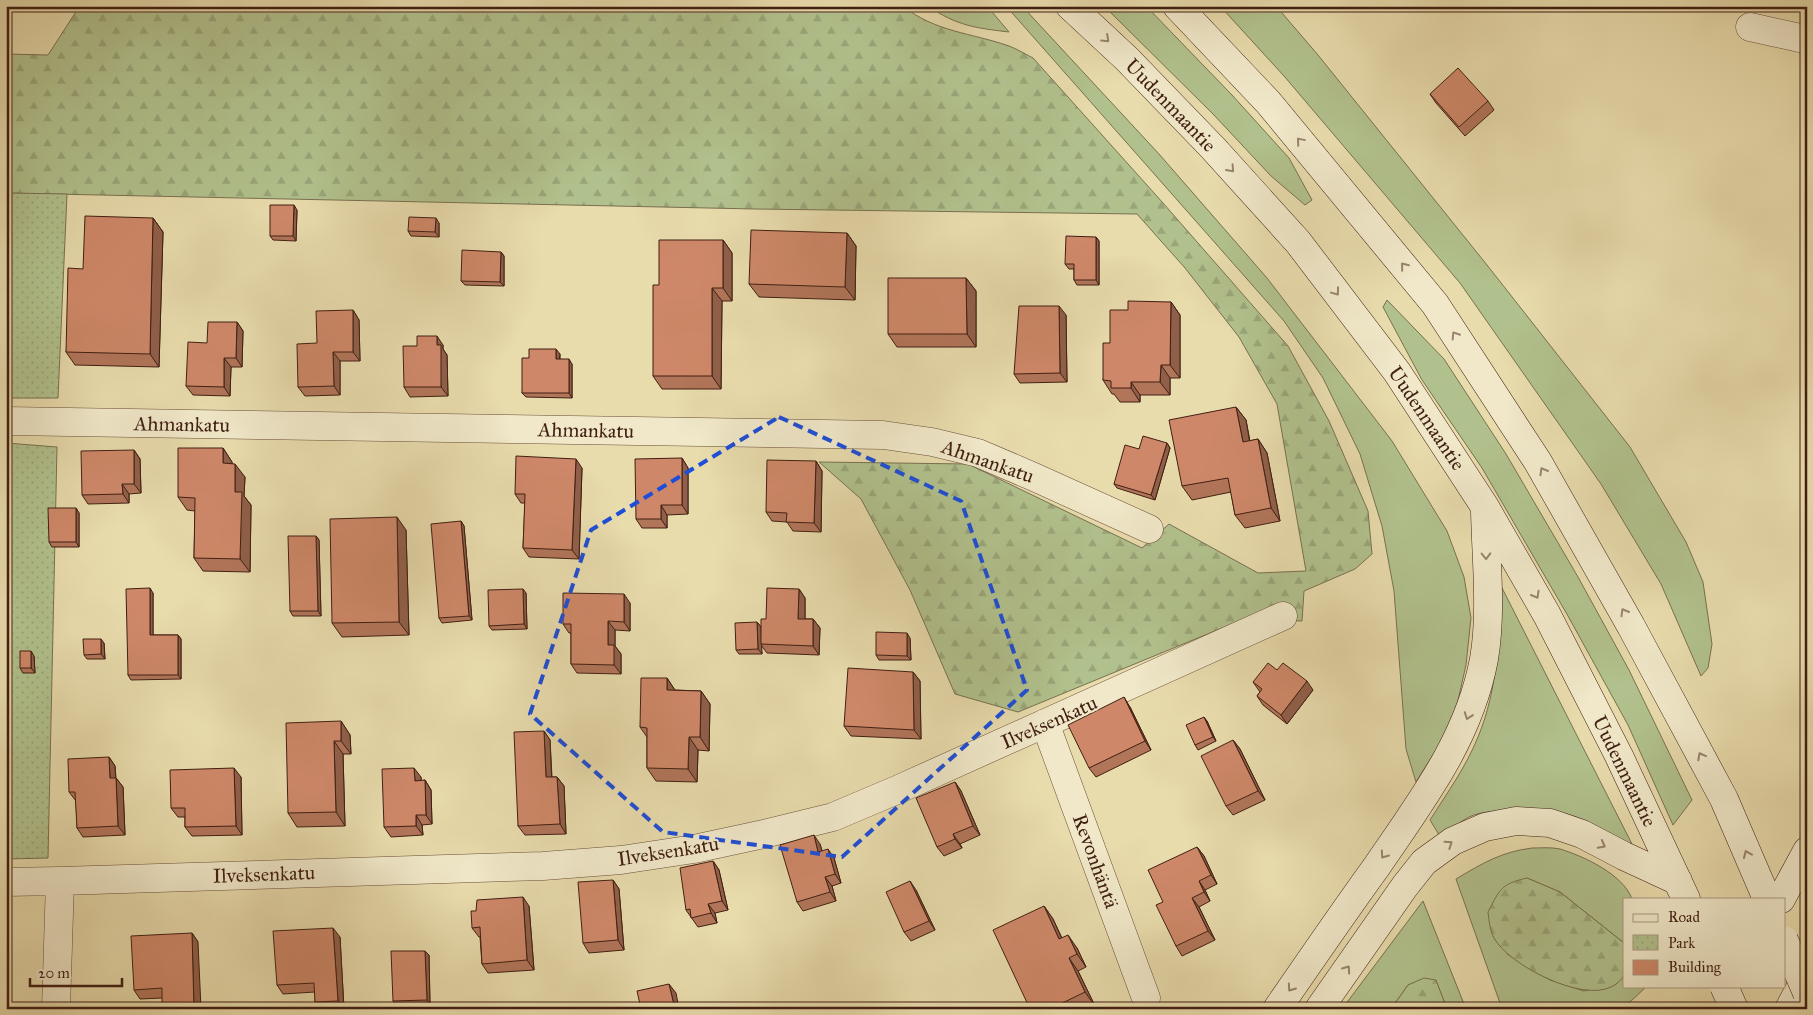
<svg xmlns="http://www.w3.org/2000/svg" width="1813" height="1015" font-family="'IM FELL Great Primer',serif">
<style>
.green{fill:#b1c18d;stroke:#797050}
.forest{fill:url(#forest-firs);stroke:#797050}
.park{fill:url(#park-dots);stroke:#797050}
.lines{fill:none;stroke-linecap:round;stroke-linejoin:round}
.minor-casing{stroke:#6b4e38;stroke-width:29}
.secondary-casing{stroke:#411f12;stroke-width:29}
.minor{stroke:#f0e8c9;stroke-width:28}
.secondary{stroke:#f0e8c9;stroke-width:28}
.secondary-bridge-casing{stroke:#411f12;stroke-width:29;stroke-linecap:butt}
.secondary-bridge{stroke:#f0e8c9;stroke-width:28}
.wall{fill:#b1755a;stroke:#411f12}
.shaded-wall{fill:#905f4a;stroke:#411f12}
.building{fill:#ce8869;stroke:#411f12}
.oneway{stroke:#98846e}
.marked{fill:none;stroke:#1d4ed8;stroke-width:4;stroke-dasharray:10 6;stroke-linejoin:round}
.labels{text-anchor:middle;stroke-width:4;stroke-linejoin:round;paint-order:stroke}
.street-label{font-size:20px;fill:#411f12;stroke:#f0e8c9}
</style>
<defs>
<pattern id="forest-firs" width="22" height="20" patternUnits="userSpaceOnUse" patternTransform="scale(1.25)"><rect width="22" height="20" fill="#b1c18d"/><path d="M5 1l3.5 6h-7zM16 11l3.5 6h-7z" fill="#99a579"/></pattern>
<pattern id="park-dots" width="8" height="8" patternUnits="userSpaceOnUse" patternTransform="scale(1.25)"><rect width="8" height="8" fill="#b1c18d"/><path d="M2 2h.1M6 6h.1" fill="none" stroke="#99a579" stroke-width="1.8" stroke-linecap="round"/></pattern>
</defs>
<rect width="100%" height="100%" fill="#e8dbac"/>
<filter id="stains"><feTurbulence type="fractalNoise" baseFrequency=".004" numOctaves="4"/><feColorMatrix values="0 0 0 0 .2 0 0 0 0 .09 0 0 0 0 .02 0 0 0 .5 -.17"/></filter>
<radialGradient id="worn" r=".72"><stop offset=".6" stop-color="#630" stop-opacity="0"/><stop offset="1" stop-color="#630" stop-opacity=".3"/></radialGradient>
<path class="green" d="M928,6H987L1009,32C976,28 957,26 928,6Z
M1006,6H1022L1159,154L1267,278L1392,441L1447,531L1464,577L1471,618L1466,665L1456,709L1441,742L1416,782L1406,749L1394,591L1382,526L1360,454L1323,378L1284,321Z
M1104,6H1146L1232,95L1289,158L1312,200L1305,205L1271,176L1213,114Z
M1220,6H1276L1318,55L1487,265L1630,447L1686,542L1703,582L1712,644L1708,668L1701,676L1661,584L1601,484L1460,283L1284,76Z
M1387,300L1444,359L1506,454L1578,577L1629,670L1692,800L1673,825L1628,725L1568,616L1482,468L1422,380L1383,307Z
M1501,586L1634,848C1588,820 1567,806 1511,810C1497,811 1482,811 1469,817C1459,822 1450,831 1441,838L1430,820C1447,793 1466,767 1478,737C1498,689 1499,637 1501,586Z
M1532,848C1541,848 1551,847 1560,849C1583,856 1623,874 1632,899H1624V943L1560,892L1527,878L1507,954L1550,980L1584,991L1616,984L1624,974V986H1647L1630,1002L1619,1009H1506L1500,1003L1456,879C1483,863 1501,852 1532,848Z
M1423,901L1466,1009H1447L1436,981L1408,985L1391,1009H1342Z"/>
<path class="forest" d="M309,6H903C935,32 972,33 1009,46C1017,49 1025,54 1033,58L1163,203L1288,346L1329,421L1368,511L1372,554L1355,569L1304,591L1302,621L1244,619L1018,712L955,694L910,590L861,499L819,462L968,464L1142,548L1169,524L1258,573L1306,571L1277,404L1239,337L1185,268L1137,214L755,209L6,193V54L48,55L79,7L301,8Z
M1527,878L1560,892L1624,943C1624,952 1627,966 1624,974C1623,979 1616,985 1611,987C1581,1002 1509,965 1494,938C1490,931 1489,920 1488,912C1500,889 1501,884 1527,878Z
M1424,978L1436,980L1447,1009H1391L1408,985Z"/>
<path class="park" d="M6,193L67,194L58,398H6Z
M6,443L57,447L48,858L6,859Z"/>
<g class="lines">
<g class="minor-casing">
<path id="minor" d="M1750,27L1800,38L1807,37
M6,421L883,435L932,442L978,453L1034,477L1149,529
M1045,723L1146,998
M6,882L60,881L543,866L621,860L694,849L764,834L833,817L899,789L1283,616
M56,1009L60,881"/>
</g>
<g class="secondary-casing">
<path id="secondary" d="M1070,6L1127,59L1213,148L1298,242L1397,372L1485,507L1547,615L1619,756L1686,899
M1177,6L1268,102L1435,304L1538,462L1631,626L1724,799L1767,899
M1781,899L1807,851
M1277,1009C1310,961 1343,913 1377,866C1422,800 1469,739 1484,659C1492,612 1486,559 1485,511
M1319,1009L1405,886L1424,862L1453,841L1485,827L1516,821L1550,823L1582,834L1624,856L1678,881
M1789,1009L1807,975"/>
</g>
<use href="#minor" class="minor"/>
<use href="#secondary" class="secondary"/>
<g class="secondary-bridge-casing">
<path id="secondary-bridge" d="M1784,940L1807,993
M1724,986L1734,1009"/>
</g>
<use href="#secondary-bridge" class="secondary-bridge"/>
</g>
<path class="wall" d="M1430,94L1488,101L1494,110L1465,136L1436,103Z
M297,210L296,241L273,240L270,236Z
M153,218L163,232L159,367L75,365L66,352L83,269Z
M439,223V237L411,236L408,231Z
M847,233L856,246L855,300L759,297L749,284Z
M1096,237L1099,241V285H1077L1074,280V269H1069L1065,264Z
M723,240L732,253V301H722L721,389H662L653,376Z
M501,252L504,256V286L465,285L461,281Z
M966,278L976,291V347H897L888,334Z
M1171,302L1180,315V378H1170V395H1140V402H1120L1114,394H1112L1103,380L1110,343L1128,310Z
M353,310L359,320L360,361H340V395L305,396L298,387L317,343Z
M1066,315L1067,382L1020,383L1014,374Z
M237,322L243,331L242,367H231L230,396L193,395L186,386L207,343Z
M443,345V349L447,355L448,396L410,397L404,387L417,346Z
M560,354V359L572,364V398L526,397L522,393L529,358Z
M1236,407L1246,420L1250,441L1258,439L1267,453L1280,521L1245,528L1235,515L1231,492L1192,500L1182,486Z
M1167,443L1170,448L1155,500L1117,488L1114,484L1139,449Z
M223,448L232,462V464L245,477L244,496L251,505L250,572L203,571L194,558L195,511L187,510L178,497Z
M134,450L140,459L141,493L129,494V503L88,504L82,495Z
M682,458L688,468V514L667,515V528H642L636,519Z
M816,461L822,471L821,532L793,531L787,522L772,521L766,512Z
M582,468L579,559L529,557L523,548L525,503H521L515,494Z
M76,508L79,513V547H52L49,542Z
M461,521L464,526L472,620L442,623L439,618Z
M406,530L409,635L342,637L332,623Z
M316,536L319,540L321,616H293L290,611Z
M799,589L805,598V619H813L820,628L819,655L767,653L761,645L762,654H739L736,650L757,622L761,627V635L766,619Z
M153,593V635H178L181,639V679L131,680L128,675Z
M526,593L527,629L492,630L489,626Z
M630,603V631L615,630V646L621,654V674L577,673L571,664V633H569L563,624Z
M910,638L911,660H879L876,655Z
M104,643L105,659H87L84,655Z
M34,656L35,673H23L20,668Z
M1277,670L1313,690L1287,724L1263,705L1257,696L1260,692L1253,682Z
M913,672L920,681L921,739L851,736L844,726Z
M667,678L675,690L701,691L710,704L709,751L698,750L697,782L656,781L647,768V737L640,727Z
M1130,707L1151,750L1096,777L1089,768Z
M341,721L350,735L351,754H343L345,826L297,827L288,813Z
M1207,721L1216,741L1198,750L1195,745Z
M544,731L550,740L552,777H557L564,786L566,834L525,835L518,826Z
M1233,740L1240,749L1265,800L1233,815L1226,806Z
M109,757L115,766L116,778L123,787L125,835L83,837L77,828L76,801L69,792Z
M241,777L242,835L192,836L185,827V817H178L171,808Z
M421,777V781L425,780L431,790L432,824L422,825L423,835L391,837L384,827Z
M955,782L961,791L980,835L960,844L962,848L944,856L937,847Z
M820,844L822,851L834,858L841,883L832,886L836,901L803,911L797,902Z
M1197,847L1204,856L1217,884L1205,890L1210,901L1199,907L1215,940L1182,956L1176,946L1163,902Z
M713,861L719,870L728,910L715,913L717,923L698,927L686,910Z
M613,880L619,889L624,950L589,953L583,943Z
M916,890L935,930L911,941L904,932Z
M529,906L534,970L488,973L482,964L480,937H479L472,928Z
M1044,906L1053,919L1062,938L1077,948L1086,967L1078,971L1095,1006L1088,1009H1030Z
M192,933L198,942L162,998L140,999L134,990Z
M340,937L344,1009H320L315,1002V992L283,994L277,985Z
M425,951L429,955L430,1005L396,1006L393,1001Z"/>
<path class="shaded-wall" d="M294,205L297,210L296,241L293,236Z
M153,218L163,232L159,367L150,354Z
M436,218L439,223V237L435,232Z
M847,233L856,246L855,300L845,287Z
M1096,237L1099,241V285L1096,280Z
M723,240L732,253V301L723,288Z
M501,252L504,256V286L500,282Z
M966,278L976,291V347L967,334Z
M712,288L722,301L721,389L712,376Z
M1171,302L1180,315V378L1170,365Z
M1059,306L1066,315L1067,382L1060,373Z
M353,310L359,320L360,361L353,352Z
M237,322L243,331L242,367L236,358Z
M437,336L443,345V349L447,355L448,396L441,387L437,345Z
M556,349L560,354L559,364L556,359Z
M333,352L340,361V395L334,386Z
M224,358L231,367L230,396L224,387Z
M569,359L572,364V398L569,393Z
M1161,365L1170,378V395L1160,382Z
M1131,382L1140,395V402L1131,388Z
M1236,407L1246,420L1252,456L1243,442Z
M1258,439L1267,453L1280,521L1271,508Z
M1167,443L1170,448L1155,500L1151,495Z
M223,448L232,462V476L223,463Z
M134,450L140,459L141,493L134,484Z
M682,458L688,468V514L682,505Z
M576,459L582,468L579,559L572,550Z
M816,461L822,471L821,532L814,523Z
M235,464L245,477L244,496L251,505L250,572L240,559L235,492Z
M122,484L129,494V503L123,494Z
M661,505L667,515V528L661,519Z
M76,508L79,513V547L76,542Z
M397,517L406,530L409,635L399,622Z
M461,521L464,526L472,620L469,616Z
M316,536L319,540L321,616L318,611Z
M150,588L153,593V639L150,635Z
M523,589L526,593L527,629L524,624Z
M799,589L805,598V628L798,619Z
M624,594L630,603V631L624,622Z
M813,619L820,628L819,655L813,646Z
M608,621L615,630V646L621,654V674L614,665L608,645Z
M757,622L761,627L762,654L758,649Z
M907,633L910,638L911,660L907,656Z
M178,635L181,639V679L178,675Z
M101,639L104,643L105,659L101,654Z
M31,651L34,656L35,673L31,668Z
M913,672L920,681L921,739L914,730Z
M667,678L676,692L667,690Z
M1307,681L1313,690L1287,724L1281,715Z
M701,691L710,704L709,751L700,737Z
M1124,697L1130,707L1151,750L1145,741Z
M1204,717L1207,721L1216,741L1213,737Z
M341,721L350,735L351,754L341,741Z
M544,731L550,740L552,787L546,777Z
M689,737L698,750L697,782L688,769Z
M1233,740L1240,749L1265,800L1258,791Z
M334,741L343,754L345,826L336,812Z
M109,757L115,766L116,788L110,778Z
M234,768L241,777L242,835L236,826Z
M414,768L421,777V790L415,781Z
M557,777L564,786L566,834L560,824Z
M116,778L123,787L125,835L118,826Z
M425,780L431,790L432,824L426,815Z
M955,782L961,791L980,835L973,826Z
M416,815L422,825L423,835L416,826Z
M953,834L960,844L962,848L955,839Z
M814,835L820,844L825,861L818,852Z
M1197,847L1204,856L1217,884L1211,875Z
M828,849L834,858L841,883L835,874Z
M713,861L719,870L728,910L722,901Z
M825,877L832,886L836,901L830,892Z
M613,880L619,889L624,950L618,940Z
M910,881L916,890L935,930L929,921Z
M1199,881L1205,890L1210,901L1204,892Z
M523,897L529,906L534,970L527,960Z
M1192,898L1199,907L1215,940L1208,931Z
M708,904L715,913L717,923L711,913Z
M1044,906L1053,919L1068,952L1059,939Z
M333,928L340,937L344,1009L338,1001Z
M192,933L198,942L201,1009H194Z
M1068,935L1077,948L1086,967L1077,954Z
M425,951L429,955L430,1005L427,1000Z
M1069,958L1078,971L1095,1006L1085,992Z
M669,984L676,993L679,1009H675Z"/>
<path class="building" d="M1458,68L1488,101L1459,127L1430,94Z
M270,205H294L293,236H270Z
M85,216L153,218L150,354L66,352L68,268L83,269Z
M409,217L436,218L435,232L408,231Z
M751,230L847,233L845,287L749,284Z
M1066,236L1096,237V280H1074V264H1065Z
M659,240H723V288H712V376H653V285H659Z
M462,250L501,252L500,282L461,281Z
M888,278H966L967,334H888Z
M1128,301L1171,302L1170,365H1161L1160,382H1131V388H1111V381L1103,380V343H1110V310H1128Z
M1019,306H1059L1060,373L1014,374Z
M353,310V352H333L334,386L298,387L297,344L317,343L316,311Z
M208,322H237L236,358H224V387L186,386L188,342L207,343Z
M417,336H437V345H441V387H404L403,346H417Z
M529,349H556V359H569V393H522V358H529Z
M1236,407L1243,442L1258,439L1271,508L1235,515L1228,478L1182,486L1169,420Z
M1143,436L1167,443L1151,495L1114,484L1125,445L1139,449Z
M178,448H223V463L235,464V492H242L240,559L194,558L195,498L178,497Z
M134,450V484H122L123,494L82,495L81,451Z
M516,456L576,459L572,550L523,548L525,494H515Z
M682,458V505H661V519H636L635,459Z
M767,460L816,461L814,523L786,522L787,513L766,512Z
M48,508H76V542H49Z
M397,517L399,622L332,623L330,519Z
M461,521L469,616L439,618L431,524Z
M288,536H316L318,611H290Z
M150,588V635H178V675H128L126,589Z
M767,588L799,589L798,619H813V646L761,644V619H766Z
M523,589L524,624L489,626L488,590Z
M563,593L624,594V622L608,621V645H614V665L571,664V624H563Z
M757,622L758,649L736,650L735,623Z
M876,632L907,633V656L876,655Z
M83,639H101V654L84,655Z
M20,651H31V668H20Z
M1268,663L1277,670L1283,663L1307,681L1281,715L1257,696L1262,689L1253,682Z
M848,668L913,672L914,730L844,726Z
M641,678H667V690L701,691L700,737H689L688,769L647,768V728L640,727Z
M1124,697L1145,741L1089,768L1068,725Z
M1204,717L1213,737L1195,745L1186,725Z
M341,721V741H334L336,812L288,813L286,723Z
M544,731L546,777H557L560,824L518,826L514,732Z
M1233,740L1258,791L1226,806L1201,756Z
M109,757L110,778H116L118,826L77,828L75,792H69L68,759Z
M234,768L236,826L185,827V808H171L170,770Z
M414,768L415,781L425,780L426,815H416V826L384,827L382,769Z
M955,782L973,826L953,834L955,839L937,847L916,798Z
M814,835L818,852L828,849L835,874L825,877L830,892L797,902L780,845Z
M1197,847L1211,875L1199,881L1204,892L1192,898L1208,931L1176,946L1156,905L1163,902L1148,870Z
M713,861L722,901L708,904L711,913L691,918L690,909L686,910L680,868Z
M613,880L618,940L583,943L578,882Z
M910,881L929,921L904,932L886,892Z
M523,897L527,960L482,964L480,927L472,928L471,911H476L477,900Z
M1044,906L1059,939L1068,935L1077,954L1069,958L1085,992L1050,1009H1030L993,930Z
M333,928L338,1001L315,1002L314,983L277,985L273,931Z
M192,933L194,1009H162V988L134,990L131,936Z
M391,951H425L427,1000L393,1001Z
M669,984L675,1009H641L637,991Z"/>
<defs><path id="oneway-chevron" d="M-2-3.5L2.5 0L-2 3.5" fill="none" stroke-width="1.6" stroke-linecap="round" stroke-linejoin="round" transform="scale(1.25)"/></defs>
<g class="oneway">
<use href="#oneway-chevron" transform="translate(1106 39) rotate(43)"/>
<use href="#oneway-chevron" transform="translate(1300 141) rotate(-130)"/>
<use href="#oneway-chevron" transform="translate(1231 169) rotate(48)"/>
<use href="#oneway-chevron" transform="translate(1404 266) rotate(-129)"/>
<use href="#oneway-chevron" transform="translate(1336 292) rotate(53)"/>
<use href="#oneway-chevron" transform="translate(1455 335) rotate(-123)"/>
<use href="#oneway-chevron" transform="translate(1543 471) rotate(-120)"/>
<use href="#oneway-chevron" transform="translate(1486 556) rotate(89)"/>
<use href="#oneway-chevron" transform="translate(1536 595) rotate(60)"/>
<use href="#oneway-chevron" transform="translate(1624 612) rotate(-120)"/>
<use href="#oneway-chevron" transform="translate(1468 716) rotate(110)"/>
<use href="#oneway-chevron" transform="translate(1701 756) rotate(-118)"/>
<use href="#oneway-chevron" transform="translate(1449 844) rotate(-34)"/>
<use href="#oneway-chevron" transform="translate(1602 845) rotate(28)"/>
<use href="#oneway-chevron" transform="translate(1747 854) rotate(-113)"/>
<use href="#oneway-chevron" transform="translate(1384 855) rotate(125)"/>
<use href="#oneway-chevron" transform="translate(1347 969) rotate(-55)"/>
<use href="#oneway-chevron" transform="translate(1291 988) rotate(125)"/>
</g>
<path class="marked" d="M779,417L961,501L1027,690L842,857L663,832L530,714L591,530Z"/>
<g class="labels">
<g class="street-label">
<text transform="translate(1171 105) rotate(46)" y="7">Uudenmaantie</text>
<text transform="translate(1427 418) rotate(56)" y="7">Uudenmaantie</text>
<text transform="translate(182 424) rotate(1)" y="7">Ahmankatu</text>
<text transform="translate(586 430) rotate(1)" y="7">Ahmankatu</text>
<text transform="translate(988 461) rotate(19)" y="7">Ahmankatu</text>
<text transform="translate(1049 722) rotate(-24)" y="7">Ilveksenkatu</text>
<text transform="translate(1625 771) rotate(64)" y="7">Uudenmaantie</text>
<text transform="translate(668 851) rotate(-9)" y="7">Ilveksenkatu</text>
<text transform="translate(1096 861) rotate(70)" y="7">Revonhäntä</text>
<text transform="translate(264 874) rotate(-2)" y="7">Ilveksenkatu</text>
</g>
</g>
<rect width="1813" height="1015" fill="none" stroke="#e8dbac" stroke-width="25"/>
<rect x="8" y="8" width="1798" height="1000" fill="none" stroke="#411f12" stroke-width="2.5"/>
<rect x="12" y="12" width="1788" height="990" fill="none" stroke="#411f12"/>
<rect x="1623" y="898" width="162" height="90" fill="#f0e8c9" stroke="#aa9880"/>
<rect x="1633" y="914" width="25" height="8" fill="#f0e8c9" stroke="#aa9880"/>
<text x="1668" y="922" font-size="15" fill="#411f12">Road</text>
<rect x="1633" y="935" width="25" height="15" fill="url(#park-dots)" stroke="#aa9880"/>
<text x="1668" y="948" font-size="15" fill="#411f12">Park</text>
<rect x="1633" y="960" width="25" height="15" fill="#ce8869" stroke="#aa9880"/>
<text x="1668" y="972" font-size="15" fill="#411f12">Building</text>
<path d="M30 978v8h92v-8" fill="none" stroke="#411f12" stroke-width="2.5"/>
<text x="38" y="978" font-size="15" fill="#411f12" stroke="#f0e8c9" stroke-width="4" paint-order="stroke">20 m</text>
<rect width="100%" height="100%" filter="url(#stains)"/>
<rect width="100%" height="100%" fill="url(#worn)"/>
</svg>
